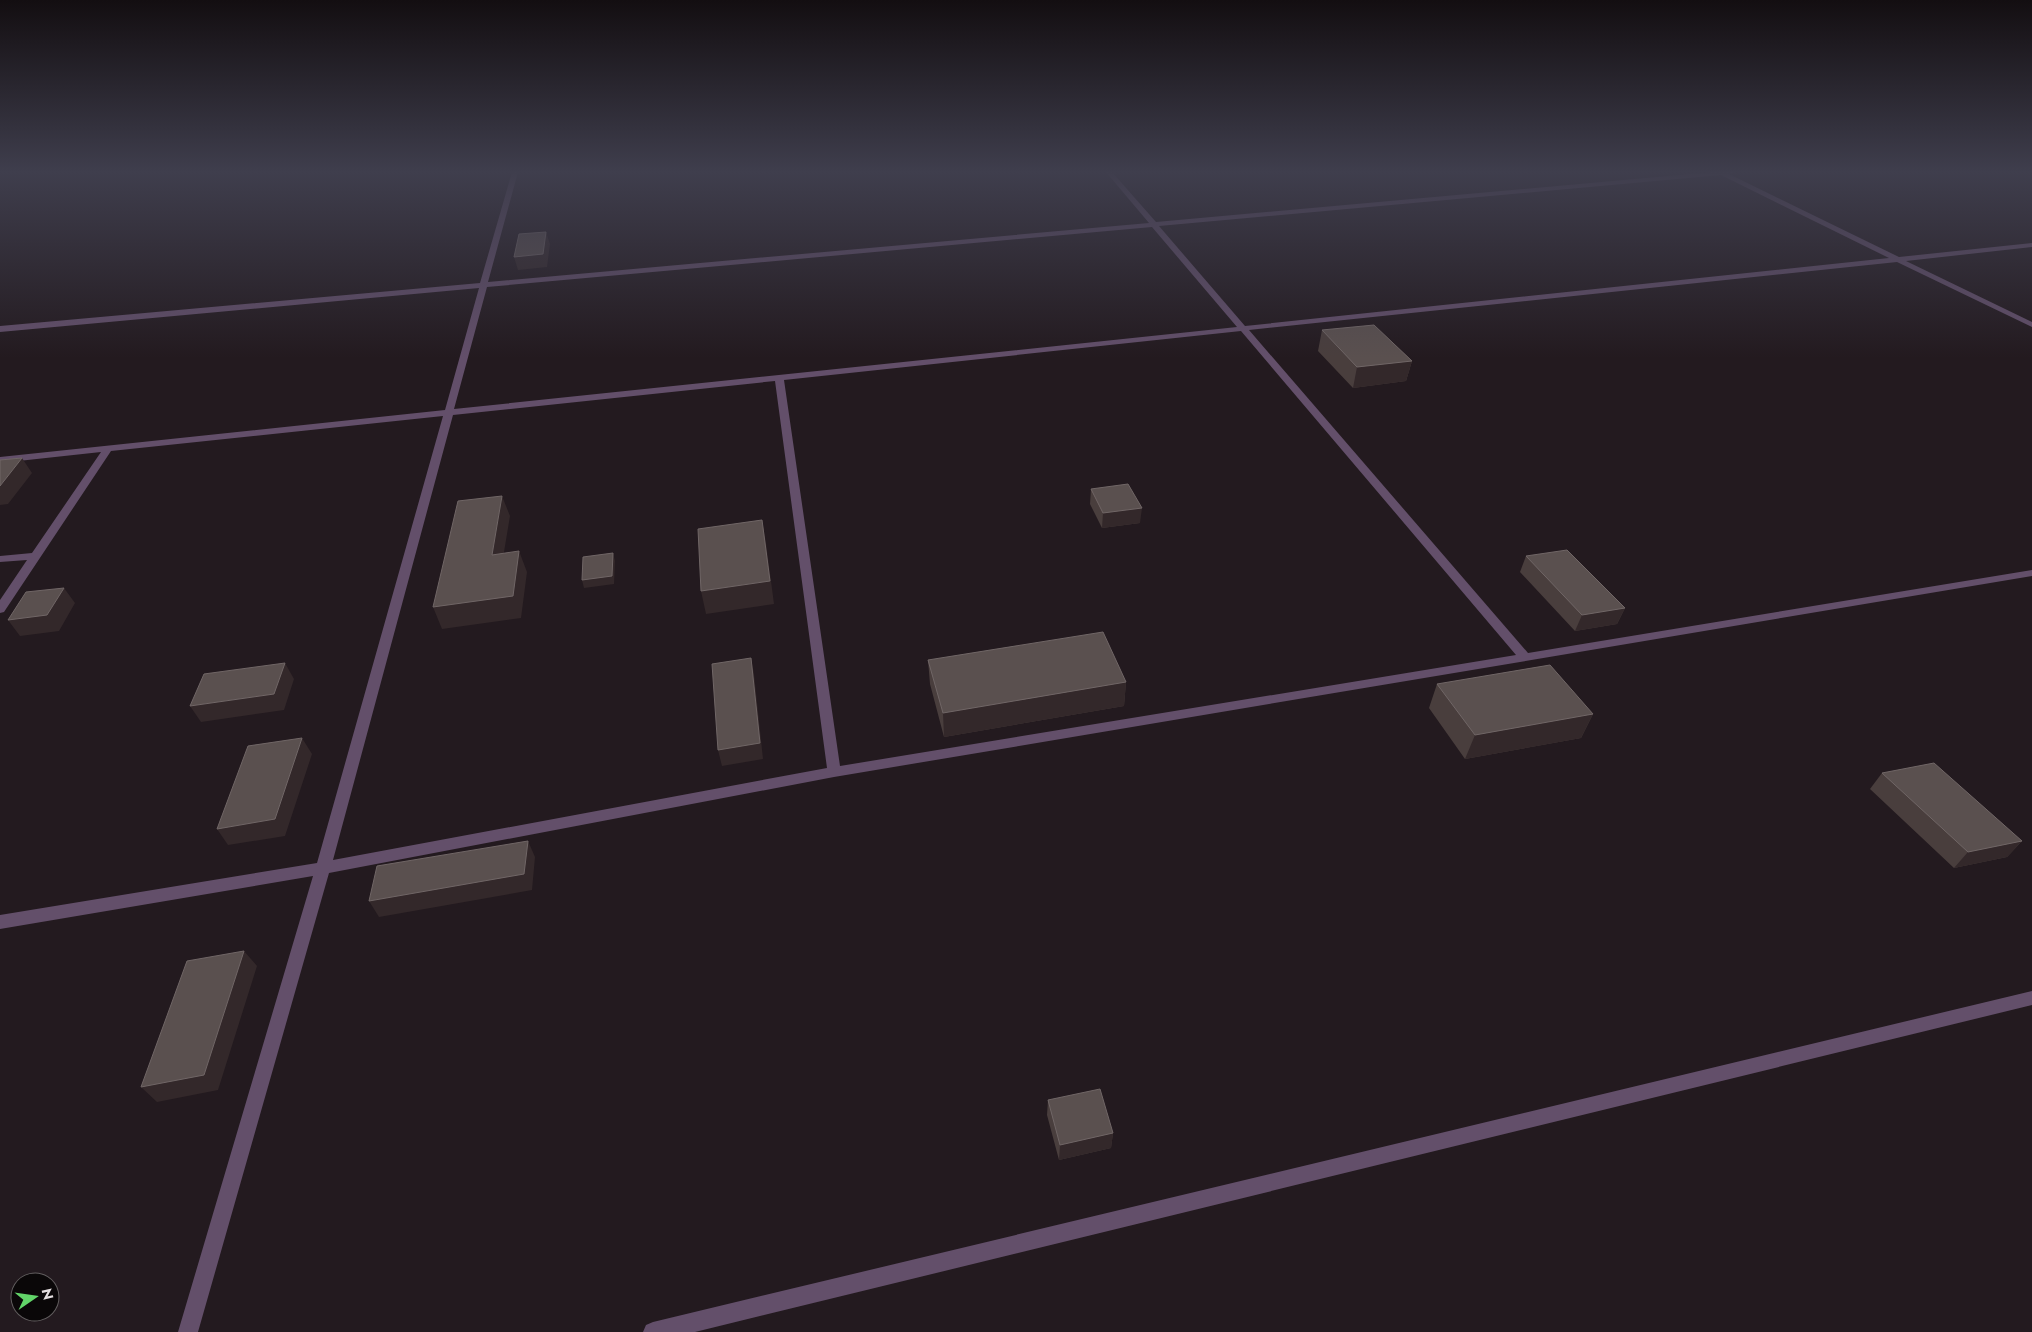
<svg xmlns="http://www.w3.org/2000/svg" width="2032" height="1332" font-family="Jost,sans-serif">
<style>
.lines{fill:none;stroke-linecap:round;stroke-linejoin:round}
.street{fill:#634f6a;fill-rule:evenodd}
.wall{fill:#493e3d}
.shaded-wall{fill:#33282a}
.building{fill:#5a504f;stroke:#706666}
</style>
<rect width="100%" height="100%" fill="#231a1f"/>
<g class="lines">
<path class="street" d="M512,172H518L488,282L1149,223L1106,172H1112L1156,222L1712,172H1734L1729,174L1899,257L2032,243V247L1906,261L2032,322V327L1897,262L1249,330L1528,653L2032,570V576L834,777L329,873L198,1332H178L313,876L0,929V915L317,863L443,416L111,451L4,612L0,613V600L27,560L0,562V556L32,553L101,452L0,463V457L445,410L479,288L0,332V326L480,283ZM1721,175L1889,258L1245,326L1159,226ZM1152,227L1237,327L454,409L487,287ZM1241,331L1516,655L840,766L784,380ZM775,381L827,768L333,860L453,415Z
M2032,991V1005L695,1332H643L646,1325L653,1322Z"/>
</g>
<path class="wall" d="M1322,330L1412,361L1406,381L1353,388L1318,351Z
M1091,489L1140,523L1102,528L1090,504Z
M1526,556L1625,608L1617,624L1575,631L1520,572Z
M928,660L1126,682L1124,706L944,737L930,684Z
M1437,684L1593,714L1581,738L1465,759L1429,708Z
M1882,773L2022,841L2007,857L1954,868L1870,789Z
M1048,1100L1113,1133L1111,1148L1059,1160L1047,1115Z"/>
<path class="shaded-wall" d="M546,232L550,244L547,267L518,270L514,257Z
M1412,361L1406,381L1353,388L1357,367Z
M22,458L32,473L8,504L0,505V486Z
M502,496L510,516L500,576L492,555Z
M1142,508L1140,523L1102,528L1103,513Z
M762,520L766,543L774,604L706,614L701,591Z
M519,551L527,572L521,618L442,629L433,607Z
M613,553L615,561L614,584L584,588L582,580Z
M64,588L75,603L59,631L20,636L8,620Z
M1625,608L1617,624L1575,631L1582,615Z
M751,658L754,674L763,759L722,766L718,750Z
M285,663L294,679L284,710L201,722L190,706Z
M1126,682L1124,706L944,737L943,713Z
M1593,714L1581,738L1465,759L1475,735Z
M302,738L312,754L285,836L228,845L217,829Z
M528,841L535,857L532,890L379,917L369,901Z
M2022,841L2007,857L1954,868L1968,852Z
M244,951L257,966L218,1090L157,1102L141,1087Z
M1113,1133L1111,1148L1059,1160L1060,1145Z"/>
<path class="building" d="M546,232L543,254L514,257L519,234Z
M1374,325L1412,361L1357,367L1322,330Z
M22,458L0,486V460Z
M1128,484L1142,508L1103,513L1091,489Z
M502,496L492,555L519,551L513,596L433,607L458,501Z
M762,520L770,581L701,591L698,529Z
M1567,550L1625,608L1582,615L1526,556Z
M613,553L612,576L582,580L583,557Z
M64,588L47,615L8,620L26,592Z
M1103,632L1126,682L943,713L928,660Z
M751,658L760,743L718,750L712,664Z
M285,663L274,694L190,706L204,674Z
M1550,665L1593,714L1475,735L1437,684Z
M302,738L275,819L217,829L248,746Z
M1934,763L2022,841L1968,852L1882,773Z
M528,841L524,874L369,901L377,866Z
M244,951L204,1075L141,1087L187,961Z
M1100,1089L1113,1133L1060,1145L1048,1100Z"/>
<linearGradient id="sky" x2="0" y2="1"><stop stop-color="#130e11"/><stop offset="0.48" stop-color="#3f3e4d"/><stop offset="1" stop-color="#3f3e4d" stop-opacity="0"/></linearGradient>
<rect width="2032" height="358" fill="url(#sky)"/>
<g transform="translate(35 1297) rotate(77)"><circle r="24" fill="#0a0708" stroke="#625e5f"/>
<path d="M0-4L9 19L0 12L-9 19Z" fill="#62d469"/>
<text y="-8" font-size="14" font-weight="bold" text-anchor="middle" fill="#e6e0e2">N</text>
</g>
</svg>
